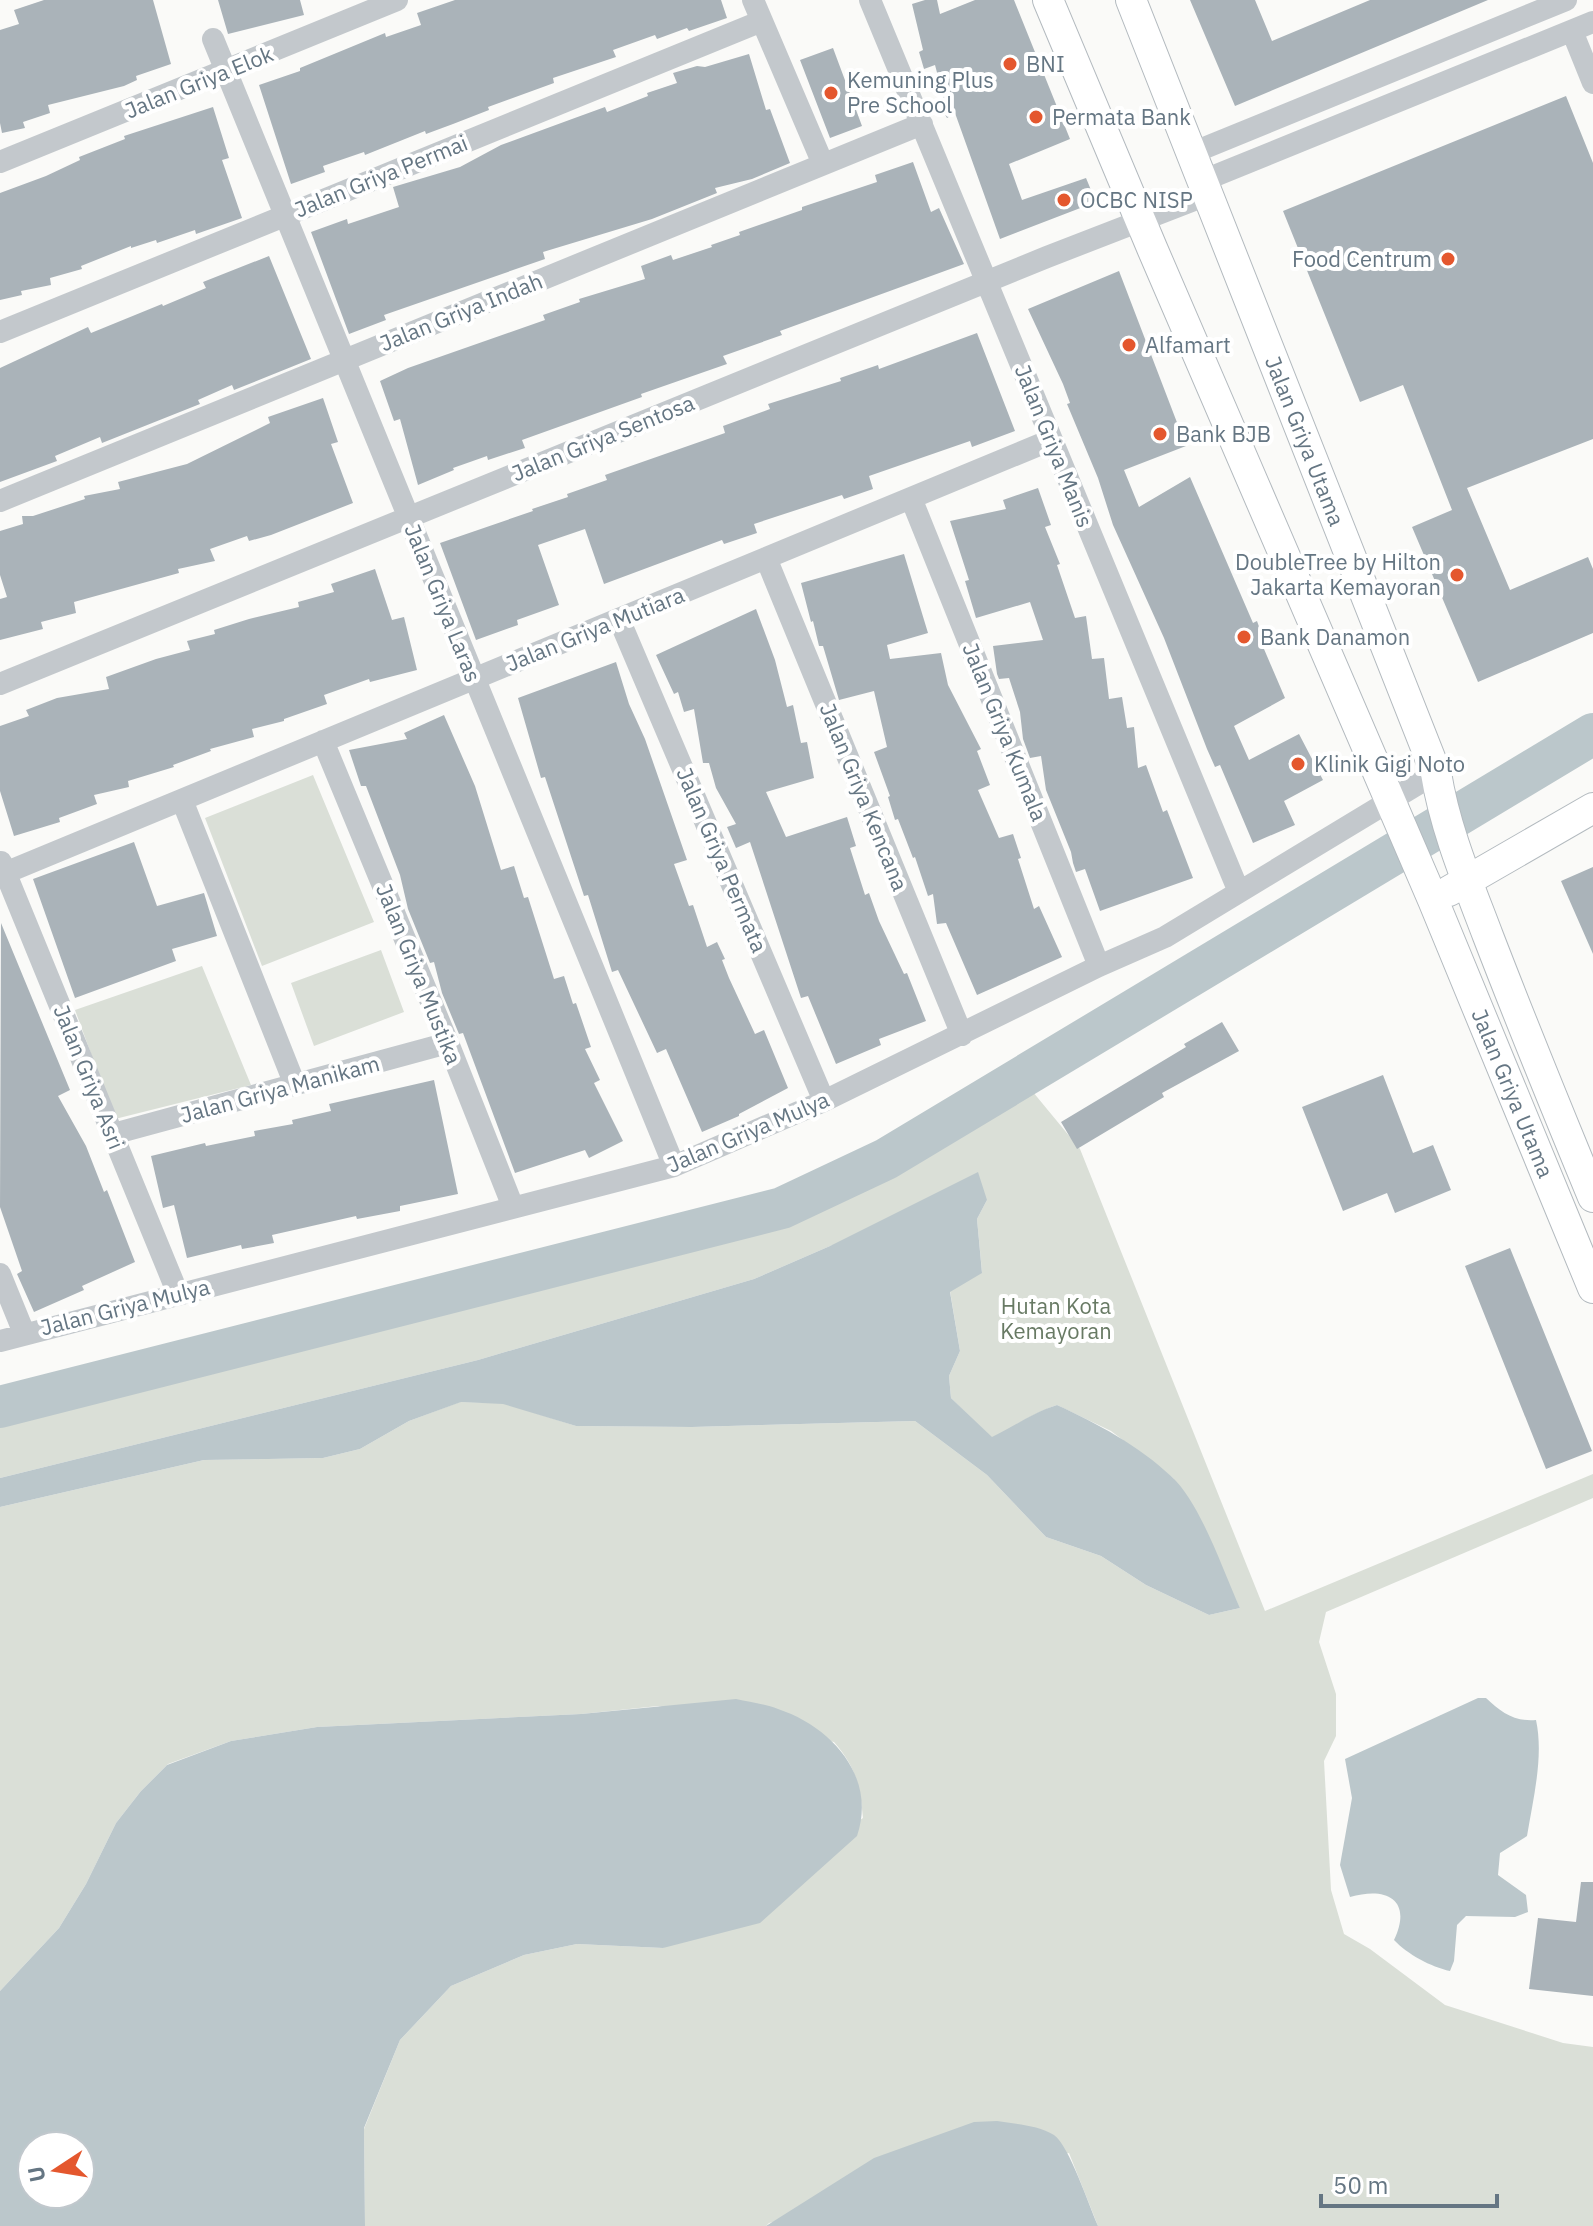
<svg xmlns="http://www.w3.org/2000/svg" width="1593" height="2226" font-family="'IBM Plex Sans',sans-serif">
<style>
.green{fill:#dadfd7}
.water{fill:#bbc7cb;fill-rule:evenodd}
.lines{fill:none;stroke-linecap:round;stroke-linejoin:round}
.river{stroke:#bbc7cb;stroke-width:42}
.building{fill:#aab3b9}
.secondary-casing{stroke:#b3babf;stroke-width:32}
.street{stroke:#c3c8cc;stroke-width:22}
.secondary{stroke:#fff;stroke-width:30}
.poi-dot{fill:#e4572e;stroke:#fff;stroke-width:3}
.labels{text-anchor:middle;stroke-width:8;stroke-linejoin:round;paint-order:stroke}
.poi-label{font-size:22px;fill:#657683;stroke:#fff;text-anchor:start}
.street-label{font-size:22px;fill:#657683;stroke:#fff}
.park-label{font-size:22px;fill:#687a64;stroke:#fff}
</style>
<rect width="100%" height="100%" fill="#fafaf8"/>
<path class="green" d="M313,775L374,922L262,966L205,818Z
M381,950L404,1012L314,1046L291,983Z
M202,966L251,1085L115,1119L75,1010Z
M1028,1086L1080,1149L1265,1611L1593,1474V1498L1326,1612L1319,1642L1336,1694V1736L1324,1761L1331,1890L1344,1934L1370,1949L1445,2005L1563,2043L1593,2047V2226H1098L1069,2153L769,2223L766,2226H365L364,2129L400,2040L451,1986L524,1955L577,1944L663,1948L863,1818C860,1786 856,1767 834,1742L658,1706L581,1714L317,1727L231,1741L168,1764L141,1791L116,1823L86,1884L59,1928L0,1991V1507L204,1460L323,1458L360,1449L409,1421L460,1402L503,1403L576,1426L692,1427L915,1421L987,1475L1046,1537L1101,1556L1146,1585L1209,1615L1240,1608L1173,1478L1111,1431L1057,1405C1033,1413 1014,1427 992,1438L951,1398L949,1376L960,1351L950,1291L982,1272L977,1219L987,1200L830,1246L754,1279L478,1360L0,1478V1423L771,1224L856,1185Z"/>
<path class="water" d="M978,1172L987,1200L977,1219L982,1273L950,1292L960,1351L949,1376L951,1398L992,1437C1015,1426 1032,1413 1057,1405C1098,1424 1138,1445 1172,1477C1201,1504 1223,1571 1240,1608L1209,1615L1146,1585L1101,1556L1046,1537L987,1475L915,1421L692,1427L576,1426L503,1404L461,1402L409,1421L360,1449L323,1458L204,1460L0,1507V1478L478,1360L754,1279L830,1246Z
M1478,1698H1486C1501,1712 1514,1722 1536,1720C1544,1757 1533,1799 1527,1836L1500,1853L1498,1875L1526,1895L1528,1912L1515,1917L1466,1916L1457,1925L1454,1961L1450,1971C1431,1967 1407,1954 1394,1940C1413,1900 1387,1886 1350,1897L1340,1865L1352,1798L1345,1759Z
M736,1699C750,1702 765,1704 778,1709C832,1727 877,1777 857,1836L760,1923L663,1948L577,1944L524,1955L451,1986L400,2040L364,2128L365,2226H0V1991L59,1928L86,1884L116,1823L141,1791L167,1765L231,1741L317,1727L581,1714ZM32,2146H80V2194H32Z
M997,2121C1016,2124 1038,2125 1054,2135C1069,2145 1089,2206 1098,2226H766L874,2158L974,2122Z"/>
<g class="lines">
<path class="river" d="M0,1407L782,1208L886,1159L1593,734"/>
</g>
<path class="building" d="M44,0H153L171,64L136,76L137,80L124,86L48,105L50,113L23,122L25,128L2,133L0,123V30L19,24L14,10Z
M218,0H300L304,15L228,34Z
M455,0H721L727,18L689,31L687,28L657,39L655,35L613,50L616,57L553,78L554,83L488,107L489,110L453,124L426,134L425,131L365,155L364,152L323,166L325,172L291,184L259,85L300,71V68L385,33L386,37L421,25L417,13Z
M925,0H937L940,14L975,0H1014L1070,139L1009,164L1022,200L1086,178L1096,202L1000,239L955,113L947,118L938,102L944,99L935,65L924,69L919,52L923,50L912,4Z
M1190,0H1255L1272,41L1370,0H1488L1235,106Z
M833,48L862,126L830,138L800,60Z
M749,54L766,110L770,109L790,163L752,179L715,188L717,193L652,219L543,252L545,259L384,315L386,320L349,334L311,232L347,219L348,224L399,207L393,187L460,167L501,145L572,119L605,107L607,112L648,96L647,93L677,83L673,73L697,66L705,67Z
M1566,96L1593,163V439L1467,488L1510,590L1588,557L1593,569V633L1478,682L1412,527L1452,510L1403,385L1360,402L1283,211Z
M213,107L229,158L222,160L242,218L196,234L195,230L157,243L156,240L131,248V246L81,266L82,269L50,278L51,285L21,291L22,295L0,300V193L46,176L80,160L79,157L125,139L124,136Z
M913,162L931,212L939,208L964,264L780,331L782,335L723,356L727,364L641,394L642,397L522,440L525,448L488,460L487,456L453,468L454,470L418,485L400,419L394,421L380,381L408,368L545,320L543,315L580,302L579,299L645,279L641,266L671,255L673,260L712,247L711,245L740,235L739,232L802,210V207L877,182L875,175Z
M269,256L311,359L234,390L232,385L198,400L200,404L102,443L100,437L55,456L57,461L0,482V368L88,327L91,333L162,304L163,306L206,288L203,282Z
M1119,271L1186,446L1124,470L1139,507L1190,477L1253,623L1257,621L1264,641L1261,642L1285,698L1234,726L1249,760L1299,734L1323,780L1284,801L1295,825L1253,843L1220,765L1215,767L1207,749L1164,638L1113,525L1098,478L1067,404L1070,403L1063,384L1028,309Z
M977,333L1015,431L972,447L970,441L869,476L873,489L844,499L842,495L754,524L757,533L724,544L722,540L604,584L585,529L538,545L559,605L517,620L518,625L476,640L440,543L533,511L532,509L568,497L567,494L607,480L605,475L725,433L723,426L770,409L768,404L841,381L840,378L878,365L879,369Z
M323,398L338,442L331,444L353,503L271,535L249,541L247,536L210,549L215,561L178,569L179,573L74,602L76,613L41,622L43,629L0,640V599L7,597L0,575V531L23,524L22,516H33L85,499L84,496L120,489L118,482L187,464L270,423L268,417Z
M1038,488L1051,525L1045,527L1060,564L1057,565L1075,618L1086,616L1092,659L1104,658L1109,699L1122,697L1127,728L1134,727L1138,768L1146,765L1163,812L1167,810L1193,878L1100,911L1085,869L1076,872L1073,863L1071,852L1046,790L1041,756L1030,758L1023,739L1020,712L1009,678L999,679L997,674L993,646L1043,640L1030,602L976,618L965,581L969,580L950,521L1006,509L1003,500Z
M904,554L928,633L887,645L890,659L941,653L948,685L981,749L977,751L990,785L978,790L999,838L1013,834L1021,858L1018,859L1034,909L1039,906L1062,957L977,995L946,923L937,924L933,894L928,896L915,857L913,858L898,819L895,820L888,797L890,796L874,752L887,747L874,691L839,700L823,646H819L813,621L811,622L801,583Z
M375,569L392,620L404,617L417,670L370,682L369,679L324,695L327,704L284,719V721L252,729L254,737L210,749L211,751L173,765L174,767L128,781L129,787L94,795L97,804L59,818L60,822L14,836L0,791V726L29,716L26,710L57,698L109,689L106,677L156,659L190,650L187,641L215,634L214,630L249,619L299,607L298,602L334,592L331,584Z
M756,609L775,660L787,707L793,705L801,743L807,742L814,778L766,792L786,837L847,817L856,846L850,848L865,895L869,893L879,921L904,974L907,973L926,1021L879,1039L881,1045L836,1064L808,996L801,998L750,842L736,848L727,827L736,824L716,788L709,763H703L694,709L684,712L678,692L674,694L656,655Z
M616,662L629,704L645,739L687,860L674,864L689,906L693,905L707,947L717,942L725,959L722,960L729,978L755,1034L764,1030L788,1088L739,1114V1116L702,1132L666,1049L657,1053L618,970L612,972L588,895L584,896L545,777L541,778L518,698Z
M444,715L475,786L501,870L514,866L524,898L528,897L554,979L564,976L573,1004L576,1003L591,1047L585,1049L600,1080L594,1083L623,1141L589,1158L585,1150L515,1173L463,1033L459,1034L442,993L434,962L430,963L408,909L400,875L366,786H361L349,750L407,739L404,733Z
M134,842L157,906L204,893L217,936L172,949L176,961L75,998L33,879Z
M1593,867V954L1561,881Z
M1,923L70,1090L58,1096L86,1146L104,1192L107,1190L135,1262L82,1286L84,1290L34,1312L17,1274L22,1271L0,1207Z
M1222,1022L1239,1051L1162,1093L1164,1097L1077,1149L1061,1122L1186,1047L1184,1044Z
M1383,1075L1413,1153L1433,1145L1451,1190L1395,1213L1387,1193L1343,1211L1302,1107Z
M434,1080L458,1194L400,1206V1211L357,1219L356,1216L272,1235L274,1243L242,1249L241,1245L187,1258L174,1205L163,1208L151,1156L205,1143L206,1146L255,1136L254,1131L293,1124L292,1120L331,1111L329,1104Z
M1510,1248L1592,1451L1546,1469L1465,1266Z
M1581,1882H1593V1996L1529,1989L1538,1918L1576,1922Z"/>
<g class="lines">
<g class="secondary-casing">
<g id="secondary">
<path id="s1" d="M1048,0L1152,248L1433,900L1593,1288"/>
<path id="s2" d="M1131,0L1436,773C1445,829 1468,883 1488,936C1522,1024 1557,1110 1593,1197"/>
<path d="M1449,891L1593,808"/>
</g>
</g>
<path class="street" d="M753,0L823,164
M870,0L1239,892
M1572,31L1593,83
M213,39L674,1166
M1192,153L1566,0
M0,162L397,0
M1202,181L1593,22
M0,332L762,21
M911,498L1099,966
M0,501L922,124
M766,558L962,1035
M619,619L824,1101
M0,684L1047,257L1207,195
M323,741L448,1043L513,1207
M182,800L295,1085
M1,862L178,1294
M5,873L1051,440
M113,1134L448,1043
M0,1274L24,1333
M0,1341L674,1166L824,1101L1099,966L1165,937L1436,773"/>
<use href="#secondary" class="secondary"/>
</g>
<g class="poi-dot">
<circle cx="1010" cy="64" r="8"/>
<circle cx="831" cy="93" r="8"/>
<circle cx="1036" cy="117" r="8"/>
<circle cx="1064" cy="200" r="8"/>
<circle cx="1448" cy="259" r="8"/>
<circle cx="1129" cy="345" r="8"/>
<circle cx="1160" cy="434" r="8"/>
<circle cx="1457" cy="575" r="8"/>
<circle cx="1244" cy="637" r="8"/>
<circle cx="1298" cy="764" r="8"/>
</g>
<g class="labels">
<g class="poi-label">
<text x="1026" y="72">BNI</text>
<text x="847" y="88">Kemuning Plus<tspan x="847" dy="25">Pre School</tspan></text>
<text x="1052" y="125">Permata Bank</text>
<text x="1080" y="208">OCBC NISP</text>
<text x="1432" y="267" text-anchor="end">Food Centrum</text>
<text x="1145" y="353">Alfamart</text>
<text x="1176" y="442">Bank BJB</text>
<text x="1441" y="570" text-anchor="end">DoubleTree by Hilton<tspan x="1441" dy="25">Jakarta Kemayoran</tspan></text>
<text x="1260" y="645">Bank Danamon</text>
<text x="1314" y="772">Klinik Gigi Noto</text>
</g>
<g class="street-label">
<text transform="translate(199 82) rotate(-22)" y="8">Jalan Griya Elok</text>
<text transform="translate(381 176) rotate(-22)" y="8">Jalan Griya Permai</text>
<text transform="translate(461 312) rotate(-22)" y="8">Jalan Griya Indah</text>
<text transform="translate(603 438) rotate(-22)" y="8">Jalan Griya Sentosa</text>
<text dy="8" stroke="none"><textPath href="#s2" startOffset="474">Jalan Griya Utama</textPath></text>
<text transform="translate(1054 446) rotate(68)" y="8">Jalan Griya Manis</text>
<text transform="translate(443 603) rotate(68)" y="8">Jalan Griya Laras</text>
<text transform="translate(595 629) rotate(-22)" y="8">Jalan Griya Mutiara</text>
<text transform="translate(1005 732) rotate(68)" y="8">Jalan Griya Kumala</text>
<text transform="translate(864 797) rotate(68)" y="8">Jalan Griya Kencana</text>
<text transform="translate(722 860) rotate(67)" y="8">Jalan Griya Permata</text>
<text transform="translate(419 974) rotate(68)" y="8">Jalan Griya Mustika</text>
<text transform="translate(89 1077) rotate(68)" y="8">Jalan Griya Asri</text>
<text transform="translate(280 1089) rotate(-15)" y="8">Jalan Griya Manikam</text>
<text dy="8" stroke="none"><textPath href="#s1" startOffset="1188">Jalan Griya Utama</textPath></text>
<text transform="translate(748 1132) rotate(-23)" y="8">Jalan Griya Mulya</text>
<text transform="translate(125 1307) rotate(-14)" y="8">Jalan Griya Mulya</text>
</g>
<g class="park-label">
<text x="1056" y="1314">Hutan Kota<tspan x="1056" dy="25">Kemayoran</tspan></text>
</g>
</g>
<g transform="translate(56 2170) rotate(258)"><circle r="38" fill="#ffffff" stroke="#c1c8cd" stroke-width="2"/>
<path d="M0-6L14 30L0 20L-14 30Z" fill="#e4572e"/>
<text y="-12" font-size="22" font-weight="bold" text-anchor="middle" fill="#657683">U</text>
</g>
<path d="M1321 2194v12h176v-12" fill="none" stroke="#657683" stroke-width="4"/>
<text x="1333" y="2194" font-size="24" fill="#657683" stroke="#ffffff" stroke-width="6" paint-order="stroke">50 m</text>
</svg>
